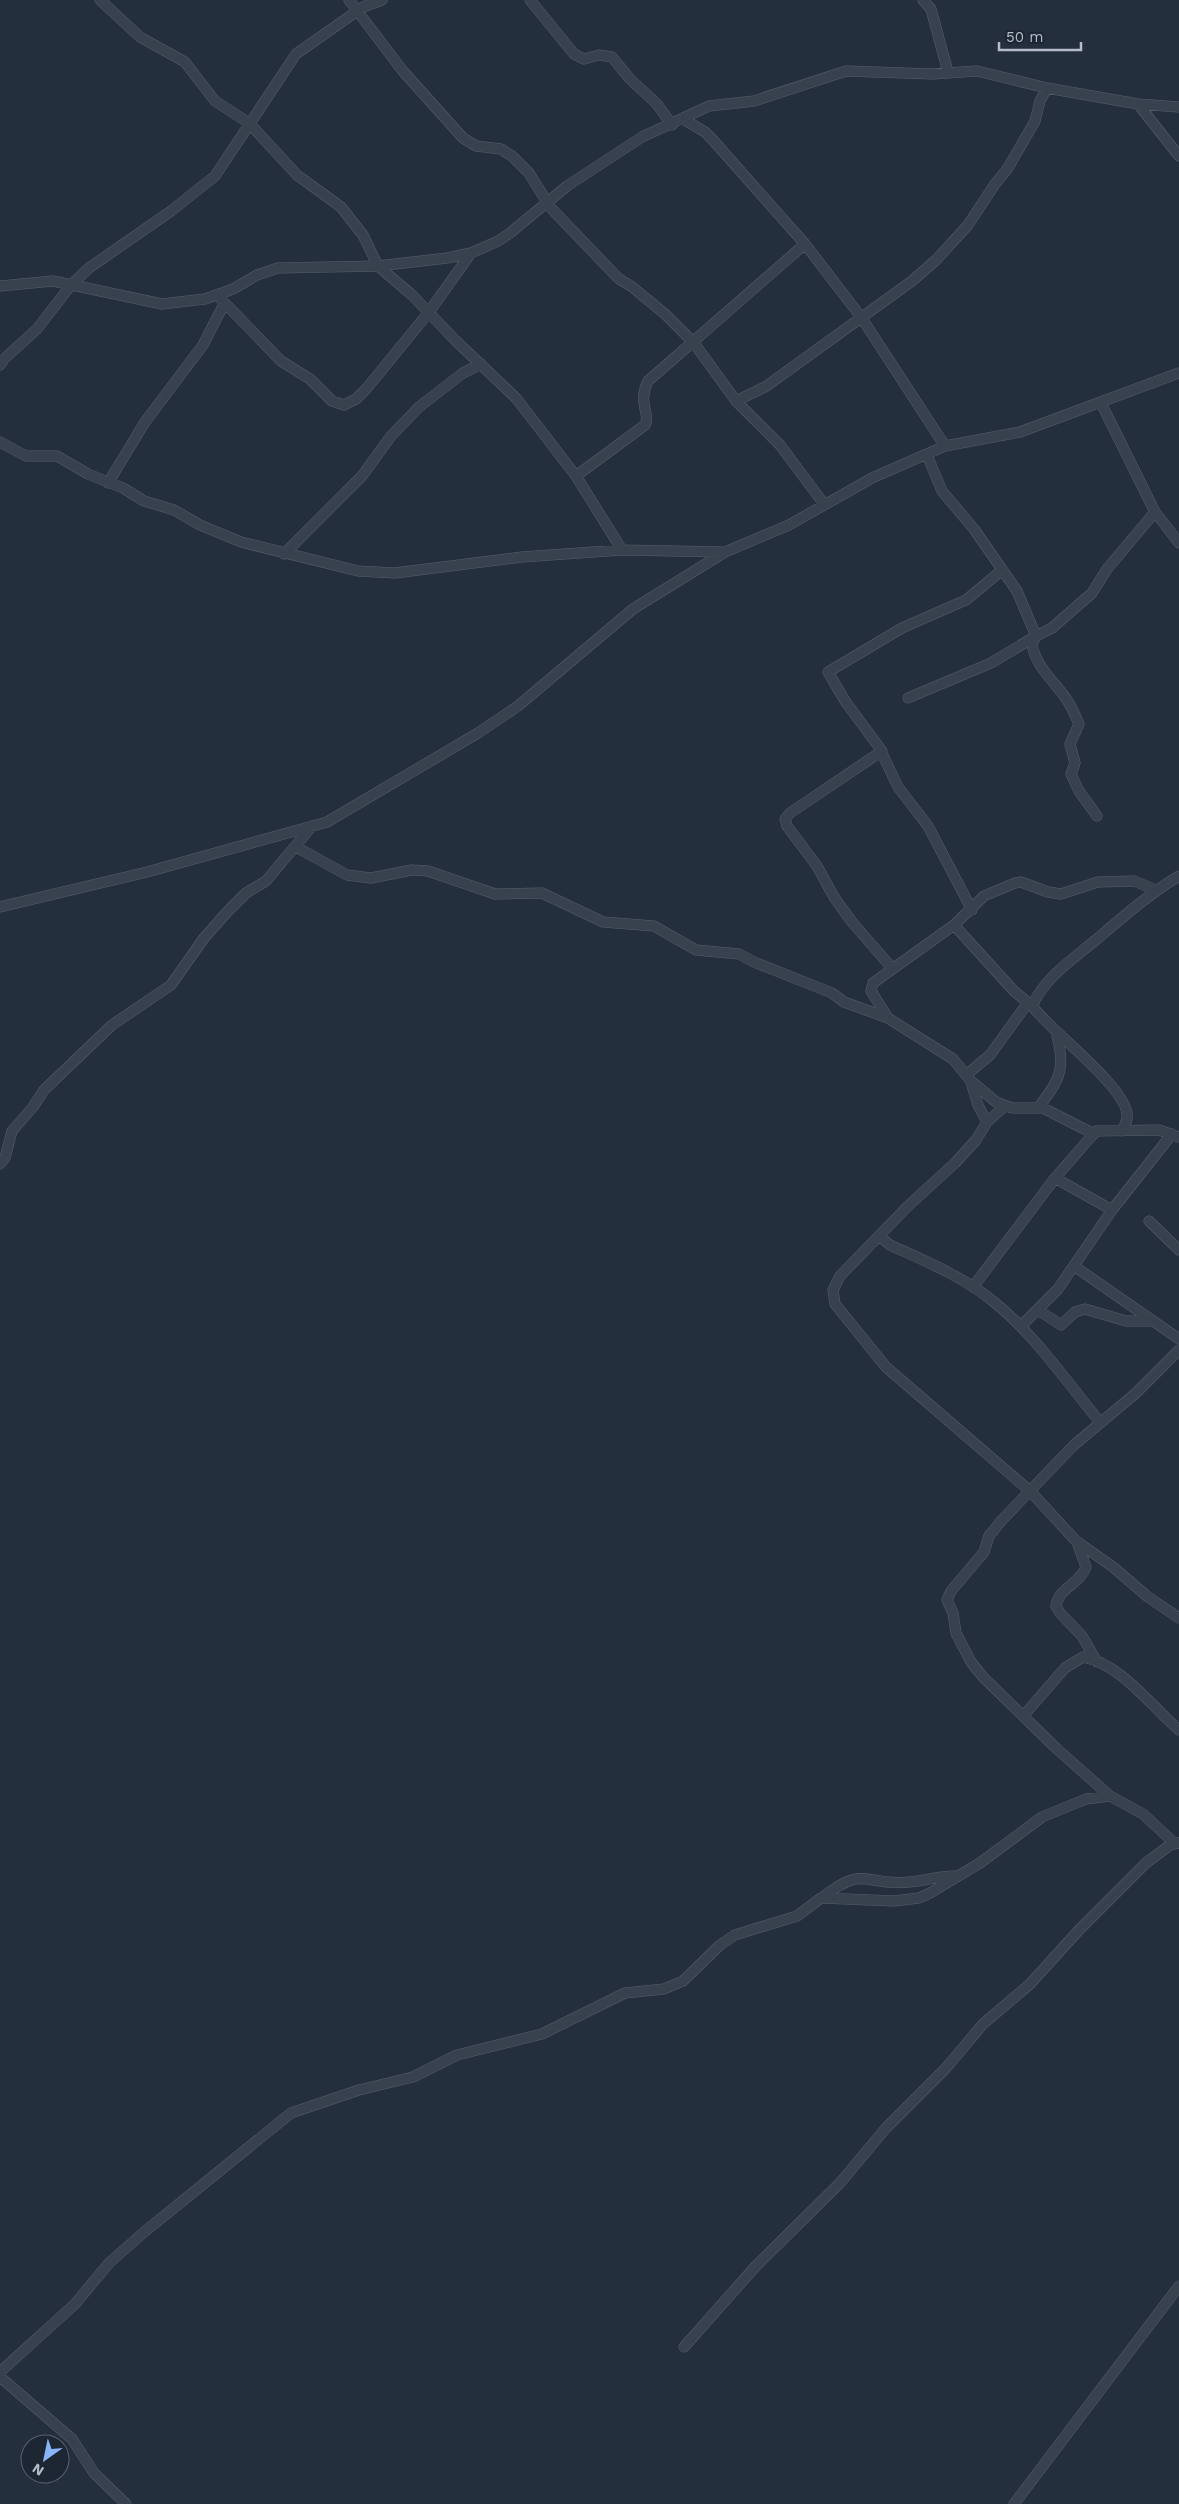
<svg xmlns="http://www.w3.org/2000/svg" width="1179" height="2504" font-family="'Work Sans',sans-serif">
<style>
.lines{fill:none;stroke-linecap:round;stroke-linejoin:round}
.minor-casing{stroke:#565f6c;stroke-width:11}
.minor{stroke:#38414e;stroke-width:10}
</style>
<rect width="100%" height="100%" fill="#242f3e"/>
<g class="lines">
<g class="minor-casing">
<path id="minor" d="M100,0L140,37L185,62L215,101L249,123L297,175L341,207L363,235L378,266L412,295L455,340L516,398L576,476L622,550
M349,0L402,70L463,138L476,146L501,149L512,156L529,173L547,202
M530,0L574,54L584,59L599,55L612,57L630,79L657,104L672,125
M923,0L931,9L948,72
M1138,104L1179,156
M683,119L705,132L712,139L805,244L861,317L945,446
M546,203L619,279L631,286L665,314L694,343L736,401L780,445L824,504
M0,286L53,281L162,304L205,299L233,289L257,275L278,268L378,266L447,258L471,253L498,241L510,233L567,186L642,137L709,106L754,101L846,71L933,74L977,71L1047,88L1138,104L1179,107
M217,295L281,361L310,379L332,401L344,405L356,399L367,388L429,312L471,253
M0,365L4,359L37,329L71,285L89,268L171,211L215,176L296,54L363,7L382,0
M736,401L765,387L912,281L936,260L968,225L995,184L1008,168L1035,121L1040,101L1047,88
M1101,403L1155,512L1179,543
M0,442L26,456H57L88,474L123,488L144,501L174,510L200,525L241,542L358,571L395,573L522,557L622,550L724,552
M576,476L645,425C651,415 637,402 648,381L805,244
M108,483L145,422L203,345L224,304
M284,554L362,476L391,436L419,407L463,373L481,364
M908,698L991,663L1036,636L1017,591L974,529L942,491L927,455
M882,751L790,813L785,819L787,826L817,866L834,897L852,922L892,968
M1097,816L1079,791L1071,774L1075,763L1070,744L1079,724C1075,716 1072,707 1067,700C1055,682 1035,666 1032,644L1036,636L1052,628L1092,593L1107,569L1155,512
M296,847L347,875L371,878L412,870L428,871L495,894L542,893L603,922L654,926L696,950L739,954L754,962L832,993L844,1002L888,1018L953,1059L971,1081L996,1102L1012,1108H1043L1094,1134L1096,1131L1159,1130L1179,1137
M0,907L147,872L327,822L478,733L518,706L633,609L725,552L789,525L872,478L945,446L1020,432L1179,373
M972,910L928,826L898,787L879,747L845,701L828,672L902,628L966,600L1001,571
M954,925L1014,991L1032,1006
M888,1018L871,991L873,983L954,925L984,896L1015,883L1021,882L1048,892L1061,894L1098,882L1134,881L1156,890
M966,1075L990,1055L1027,1004
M971,1082L978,1105L987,1122
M1004,1107L987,1122L976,1140L955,1163L908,1206L840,1276L833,1290L835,1304L886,1367L1031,1492L1076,1541L1113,1567L1148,1597L1179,1618
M1039,1107C1059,1080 1066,1070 1057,1036
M1122,1131C1125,1125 1128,1120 1127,1113C1122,1084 1053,1033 1032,1006C1045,977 1073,959 1097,939C1124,916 1149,894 1179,876
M0,1164L5,1158L12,1131L33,1107L44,1090L112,1025L171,985L204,938L228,911L246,893L266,881L312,826
M1055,1178L1112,1210
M1149,1221L1179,1250
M879,1236L890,1245C925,1261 964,1277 994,1302C1035,1335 1066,1381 1100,1422
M1074,1266L1179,1339
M973,1287L1055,1178L1096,1131
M1038,1310L1061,1325L1075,1312L1085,1309L1126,1321H1153
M1021,1326L1058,1289L1112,1210L1172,1134
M1077,1542L1086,1567C1080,1584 1058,1588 1056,1606L1060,1613L1082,1636L1097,1662
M1024,1715L1065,1668L1083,1657C1120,1663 1152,1707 1179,1730
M1110,1796L1057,1749L983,1677L971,1662L956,1633L953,1613L947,1600L951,1591L984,1552L989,1536L1002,1520L1074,1445L1136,1393L1179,1350
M822,1898C865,1863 865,1887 909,1882C927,1881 939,1875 958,1876
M684,2347L755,2267L840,2183L886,2128L946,2068L983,2024L1030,1984L1079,1930L1146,1863L1170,1845L1179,1843
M0,2372L75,2304L109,2263L143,2233L291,2113L359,2090L413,2077L457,2055L542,2034L625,1993L664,1989L683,1981L720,1945L735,1935L797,1916L821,1898L894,1901L919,1898L930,1893L980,1863L1042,1817L1086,1799L1110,1796L1143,1814L1172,1841L1179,1843
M0,2377L72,2439L94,2473L126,2504
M1014,2504L1179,2286"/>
</g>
<use href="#minor" class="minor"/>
</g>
<g transform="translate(45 2459) rotate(213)"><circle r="24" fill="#1d2633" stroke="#59626f"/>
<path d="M0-4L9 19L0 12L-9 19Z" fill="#8ab4f8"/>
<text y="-8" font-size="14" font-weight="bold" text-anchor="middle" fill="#b4bcc9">N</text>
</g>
<path d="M999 42v8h82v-8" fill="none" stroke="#b4bcc9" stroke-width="2.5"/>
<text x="1006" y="42" font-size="15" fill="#b4bcc9" stroke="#1d2633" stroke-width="4" paint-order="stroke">50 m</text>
</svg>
